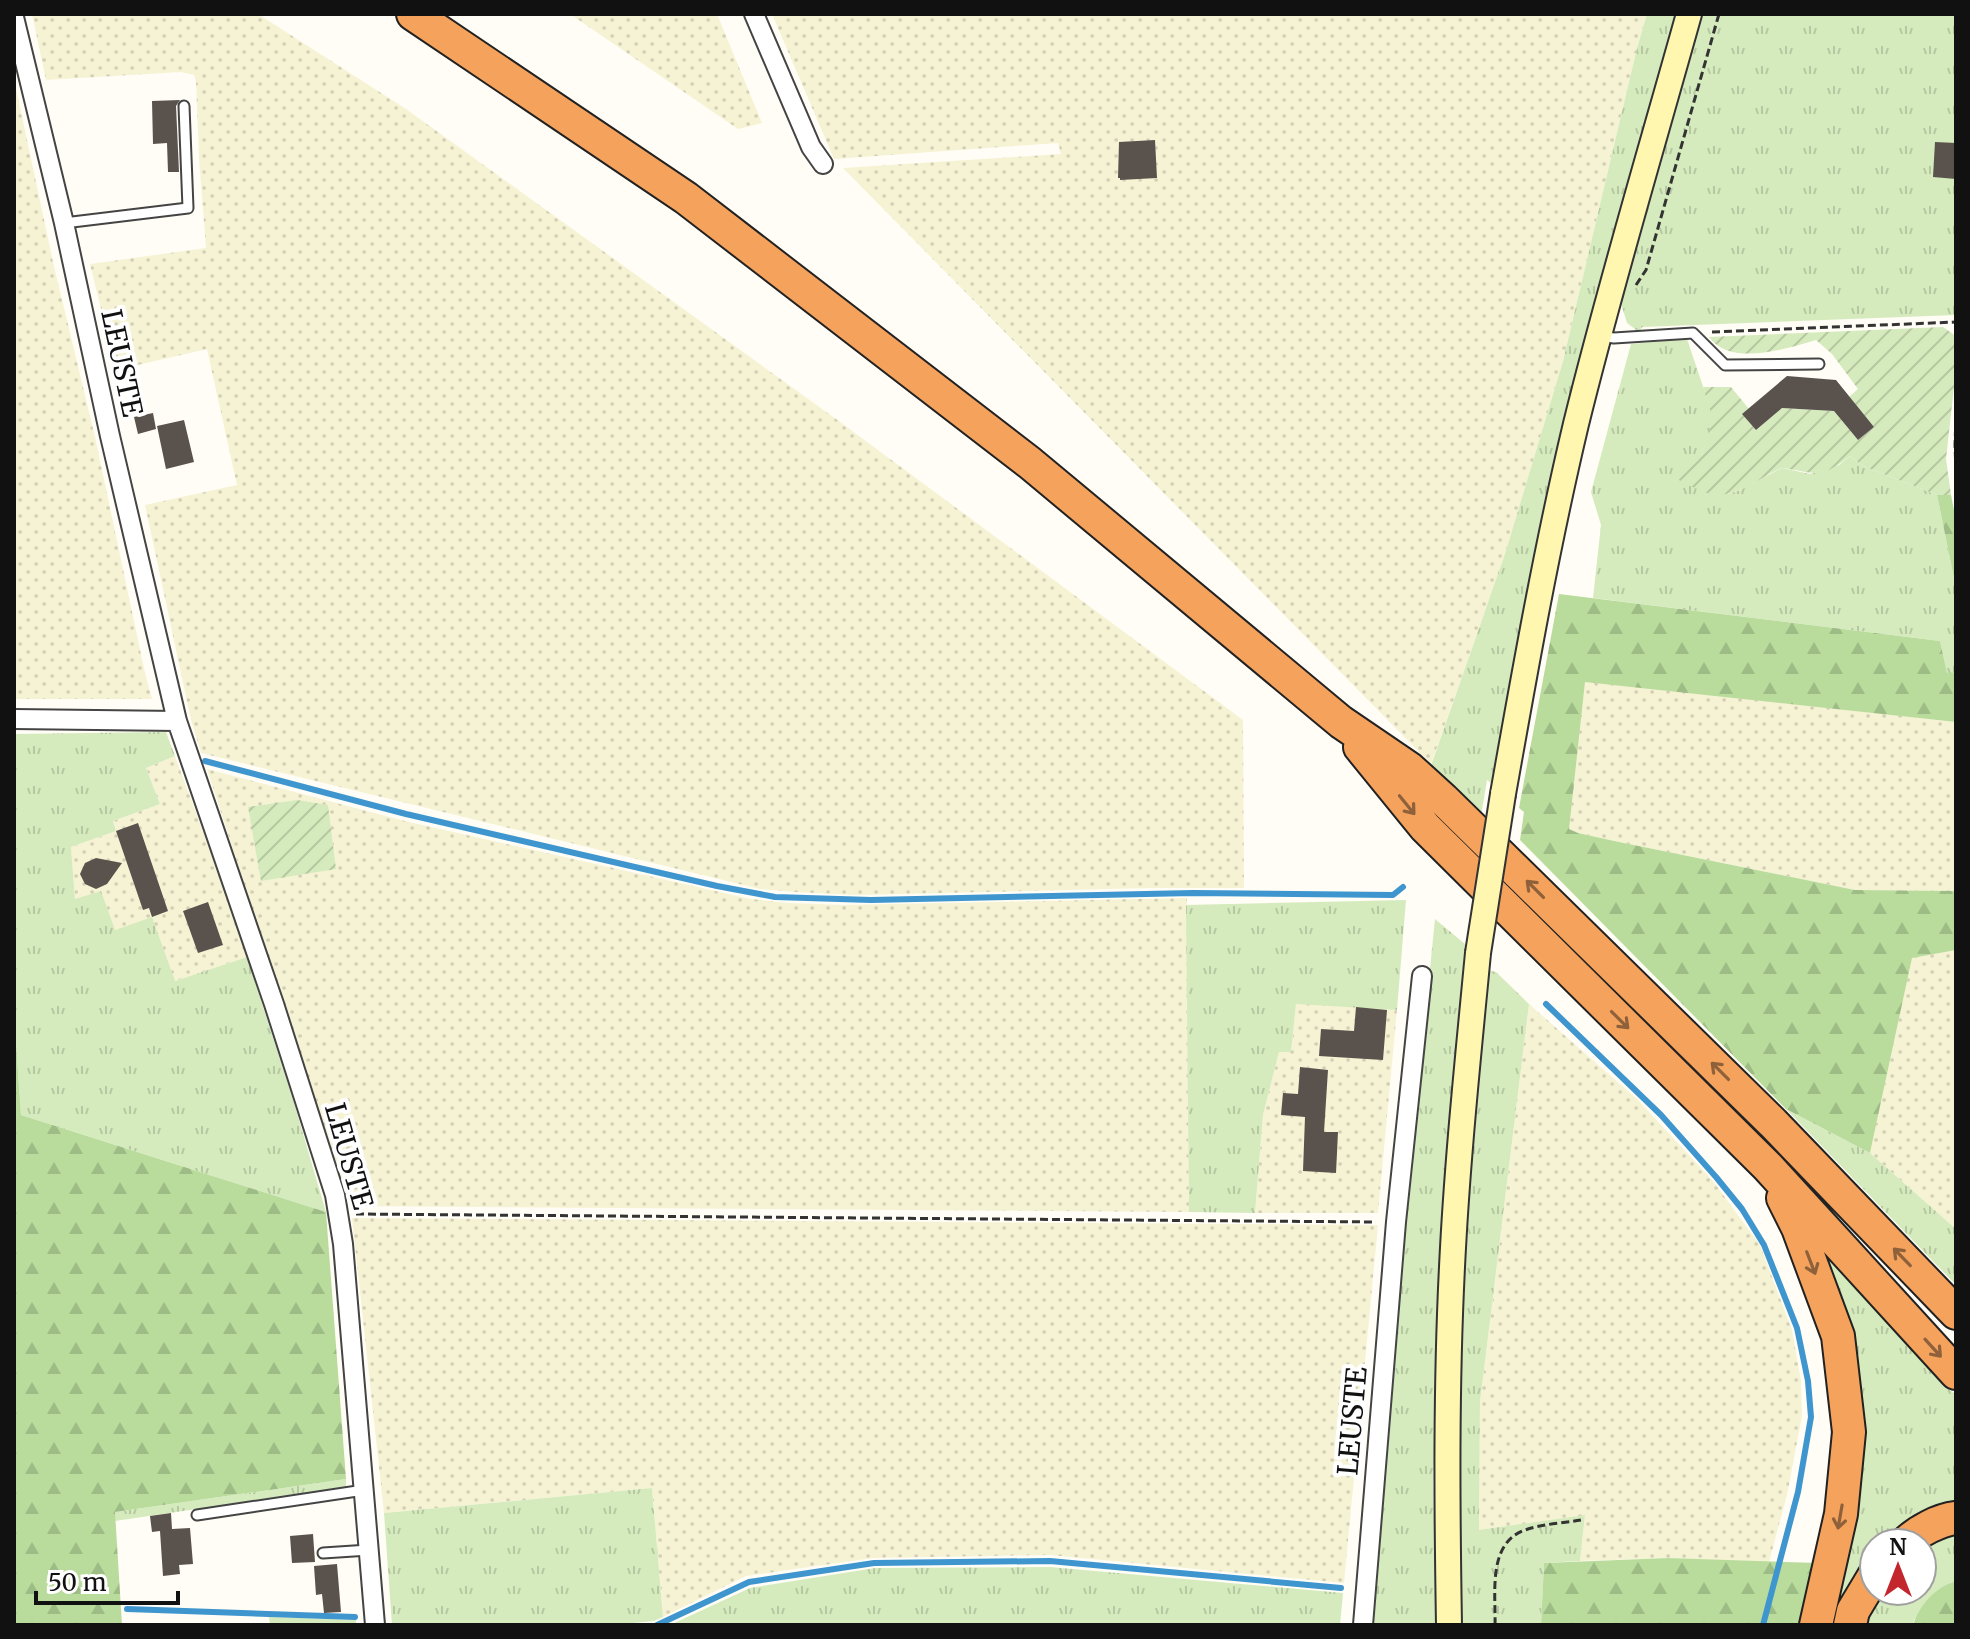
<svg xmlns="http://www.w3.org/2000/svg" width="1970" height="1639" font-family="Merriweather,serif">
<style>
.farmland{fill:url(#farmland-dots)}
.grass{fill:url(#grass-tufts)}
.forest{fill:url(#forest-firs)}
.garden{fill:url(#garden-furrows)}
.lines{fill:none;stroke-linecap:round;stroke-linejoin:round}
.stream{stroke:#3f96cf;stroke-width:6}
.building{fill:#5a524d}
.lane-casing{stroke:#444;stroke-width:13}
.street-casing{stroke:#444;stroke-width:22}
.secondary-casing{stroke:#333;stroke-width:28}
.highway-casing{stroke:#222;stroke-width:36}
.path{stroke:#333;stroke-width:3;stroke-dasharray:8 4;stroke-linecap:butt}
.lane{stroke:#fff;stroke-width:9}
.street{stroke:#fff;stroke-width:18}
.secondary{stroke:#fff6b0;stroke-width:24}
.highway{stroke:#f5a25d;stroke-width:32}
.secondary-bridge-casing{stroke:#333;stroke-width:28;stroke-linecap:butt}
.secondary-bridge{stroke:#fff6b0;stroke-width:24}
.oneway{stroke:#8e613b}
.labels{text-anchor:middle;stroke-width:8;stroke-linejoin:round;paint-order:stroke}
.street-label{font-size:28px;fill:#111;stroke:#fff}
</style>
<defs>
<pattern id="farmland-dots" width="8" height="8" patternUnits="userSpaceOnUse" patternTransform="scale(2)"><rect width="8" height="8" fill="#f6f3d4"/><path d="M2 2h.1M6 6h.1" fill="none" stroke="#d2cfb5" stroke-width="1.8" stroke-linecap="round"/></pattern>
<pattern id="grass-tufts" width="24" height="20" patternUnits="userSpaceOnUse" patternTransform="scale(2)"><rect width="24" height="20" fill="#d5ebbd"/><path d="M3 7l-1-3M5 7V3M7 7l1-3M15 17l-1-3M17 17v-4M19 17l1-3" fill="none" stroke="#b6c8a1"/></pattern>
<pattern id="forest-firs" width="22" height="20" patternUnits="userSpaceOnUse" patternTransform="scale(2)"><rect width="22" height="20" fill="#b9dc9c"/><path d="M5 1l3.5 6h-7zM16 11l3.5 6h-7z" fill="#9ebc85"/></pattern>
<pattern id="garden-furrows" width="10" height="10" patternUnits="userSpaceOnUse" patternTransform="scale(2)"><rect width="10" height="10" fill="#d5ebbd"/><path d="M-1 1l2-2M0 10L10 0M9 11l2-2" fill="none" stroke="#b6c8a1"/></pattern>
</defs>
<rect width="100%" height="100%" fill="#fffdf5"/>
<path class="farmland" d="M32,14H258L406,109L836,419L1243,720L1244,888H1149L856,895L795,892L760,889L201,753L191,720L145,505L237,485L207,349L116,370L90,264L206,248L199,158L196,82L194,75L181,72L46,80Z
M570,14H717L762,123L738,129Z
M772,14H1647L1637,48L1563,361L1507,549L1431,764L843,168L1061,154L1058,143L834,159Z
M14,79L53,262L95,437L145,673L152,699H14Z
M1585,681L1956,722V891L1855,890L1619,842L1578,833L1568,829Z
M175,756L231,907L247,957L175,981L115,930L75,899L71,847L116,831L113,821L160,804L146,768Z
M207,769L405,821L751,899L789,903L842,905L1187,898L1189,1212L348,1206Z
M1956,950V1229L1870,1153L1912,957Z
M1296,1003L1397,1010L1378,1213H1255L1263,1115L1279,1052L1291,1051Z
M1529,1004L1637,1099L1713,1181L1760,1245L1792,1330L1801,1381L1802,1416L1787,1495L1769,1562L1668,1558L1580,1561L1585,1516L1479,1531L1480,1402Z
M352,1218L1378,1225L1344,1583L1050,1555L873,1558L746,1576L663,1617L652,1488L384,1513Z"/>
<path class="grass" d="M1647,14H1679L1592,320L1583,344L1523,611L1491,783L1487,780L1480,822L1428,774L1506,551L1563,361L1637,48Z
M1700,14H1956V315L1642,327L1639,332L1627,323L1619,297Z
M1687,339L1714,419L1701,456L1728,494L1740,490L1782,468L1810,474L1839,465L1850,456L1863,466L1937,495L1956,588V672L1947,674L1940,641L1593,598L1601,525L1591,492L1631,344Z
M166,732L175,756L146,768L160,804L113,821L116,831L71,847L75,899L101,891L115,930L152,917L175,981L247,957L294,1103L326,1212L21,1115L14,1012V734Z
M1406,900L1397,1010L1296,1004L1291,1052H1279L1263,1115L1255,1213L1189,1212L1186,905Z
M1435,919L1465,944L1444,1182L1441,1233L1433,1483L1437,1625H1371L1405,1218Z
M1487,970L1496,972L1529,1004L1480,1402L1479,1530L1585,1515L1580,1561L1544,1563L1541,1625H1458L1455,1475L1461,1257Z
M1786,1109L1870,1153L1956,1229V1285Z
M1822,1244L1956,1396V1507L1904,1531L1888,1543H1874V1557L1861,1572L1837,1625H1827L1852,1507L1835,1291Z
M346,1479V1487L115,1521V1512Z
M652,1488L663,1617L654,1621L611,1625H392L384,1513Z
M1956,1533V1581L1950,1583L1914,1620L1913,1625H1863L1879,1591H1922V1549Z
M1050,1567L1343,1593L1340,1625H670L750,1588L875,1568Z
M269,1617L356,1620V1625H270Z"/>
<path class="forest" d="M1937,495H1951L1956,520V588Z
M1559,594L1940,641L1947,673L1956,672V722L1585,682L1569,829L1578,833L1619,842L1855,890L1956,891V950L1912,958L1870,1153L1786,1109L1520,840L1524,812L1519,808Z
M14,1012L21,1115L326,1212L346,1479L115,1512L122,1625H14Z
M1668,1558L1818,1563L1805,1625H1541L1544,1563Z
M1956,1581V1625H1913C1920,1605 1934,1588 1956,1581Z"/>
<path class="garden" d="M1943,327L1956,336V369L1946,459L1951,495H1937L1863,466L1850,456C1819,480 1817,473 1782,468C1758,478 1733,503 1704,492C1694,488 1685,483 1675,478L1687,461L1701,456L1713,419L1703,387H1731L1749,409L1743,414L1756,430L1782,408L1834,411L1858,440L1874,427L1849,397L1858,389L1832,354L1816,340C1786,349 1730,367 1709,337Z
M297,800L328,805L336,869L261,881L248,807Z"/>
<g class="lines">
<path class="stream" d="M205,761L406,814L717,886L775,897L871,900L1193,893L1393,895L1403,887
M1546,1004L1661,1115L1716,1177L1742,1209L1764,1245L1797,1328L1808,1381L1811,1417L1798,1492L1763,1625
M127,1609L355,1617
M657,1625L749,1582L874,1563L1050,1561L1341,1588"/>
</g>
<path class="building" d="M180,100L176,106L179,172H168L167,143L153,144L152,101Z
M1155,140L1157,178L1120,180V178H1118L1119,142Z
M1935,142L1956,143V179L1933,177Z
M1787,376L1836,380L1874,427L1858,440L1834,411L1782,408L1756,430L1742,414Z
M153,413L156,429L138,434L134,417Z
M184,420L194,462L166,469L157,426Z
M138,823L168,911L152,917L149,908L143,910L116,831Z
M96,858L122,863L107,884L96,889L85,884L80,874L85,863Z
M208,902L223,945L198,953L183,911Z
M1356,1007L1387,1010L1383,1060L1319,1056L1321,1029L1354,1031Z
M1300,1067L1328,1070L1324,1132H1338L1336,1173L1303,1171L1305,1117L1281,1115L1283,1093L1298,1094Z
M171,1513L172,1529L190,1528L193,1564L179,1565L180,1574L163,1576L160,1531L152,1532L150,1516Z
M313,1534L315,1562L292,1563L290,1536Z
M337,1564L341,1612L324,1613L322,1594L316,1595L314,1566Z"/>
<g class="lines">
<g class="lane-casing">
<path id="lane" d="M64,223L188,208L184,106
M1599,336L1614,338L1693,333L1725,365L1819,364
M197,1515L364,1490
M323,1553L369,1550"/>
</g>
<g class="street-casing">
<path id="street" d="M754,14L811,147L823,164
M14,17L64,223L110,436L177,721L274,1004L335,1195L343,1244L375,1625
M14,719L177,721
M1363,1625L1396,1222L1422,976"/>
</g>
<g class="secondary-casing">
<path id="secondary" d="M1503,794C1525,670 1547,546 1576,424C1610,286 1651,150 1689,14
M1449,1625C1447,1506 1446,1387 1452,1267C1457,1162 1468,1058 1478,953"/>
</g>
<g class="highway-casing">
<path id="highway" d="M413,14L686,198L1030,463L1341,722L1410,769L1443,799L1773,1123L1956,1313
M1360,747L1425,827L1768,1167L1956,1373
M1783,1198L1798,1228L1838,1336L1849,1432L1841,1514L1816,1625
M1906,1543C1918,1531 1939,1520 1956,1518
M1850,1625L1853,1611L1874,1576"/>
</g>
<path class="path" d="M1636,285L1646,270L1719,14
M1712,332L1956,322
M1956,416L1955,445L1956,472
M356,1214L1376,1222
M1495,1625C1496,1594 1487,1543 1525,1530C1542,1524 1563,1523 1581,1520"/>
<use href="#lane" class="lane"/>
<use href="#street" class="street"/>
<use href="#secondary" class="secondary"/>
<use href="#highway" class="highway"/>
<g class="secondary-bridge-casing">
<path id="secondary-bridge" d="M1478,953L1503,794"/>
</g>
<use href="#secondary-bridge" class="secondary-bridge"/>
</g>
<defs><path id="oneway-shaft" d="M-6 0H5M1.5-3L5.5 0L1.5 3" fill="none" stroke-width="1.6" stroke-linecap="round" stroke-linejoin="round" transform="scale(2)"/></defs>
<g class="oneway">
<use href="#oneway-shaft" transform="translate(1407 805) rotate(51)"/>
<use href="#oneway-shaft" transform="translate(1535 889) rotate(-135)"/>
<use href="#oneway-shaft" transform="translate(1620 1020) rotate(45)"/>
<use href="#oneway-shaft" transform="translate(1720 1071) rotate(-135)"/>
<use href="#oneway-shaft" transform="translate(1902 1257) rotate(-134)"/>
<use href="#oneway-shaft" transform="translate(1811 1263) rotate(69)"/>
<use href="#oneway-shaft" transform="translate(1933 1348) rotate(48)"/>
<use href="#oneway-shaft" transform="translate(1840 1517) rotate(100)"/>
</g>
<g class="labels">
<g class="street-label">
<text transform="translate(122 363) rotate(78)" y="10">LEUSTE</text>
<text transform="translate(349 1156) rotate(74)" y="10">LEUSTE</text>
<text transform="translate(1352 1421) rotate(-85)" y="10">LEUSTE</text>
</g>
</g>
<rect width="1970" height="1639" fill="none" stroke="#111111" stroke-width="32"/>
<g transform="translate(1898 1567)"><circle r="38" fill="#ffffff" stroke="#a0a0a0" stroke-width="2"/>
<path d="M0-6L14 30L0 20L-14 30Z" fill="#c4262e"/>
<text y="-12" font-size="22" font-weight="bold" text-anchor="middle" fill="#111111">N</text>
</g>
<path d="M36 1591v12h142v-12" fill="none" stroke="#111111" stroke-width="4"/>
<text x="48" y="1591" font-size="24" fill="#111111" stroke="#ffffff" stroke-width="6" paint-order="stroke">50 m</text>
</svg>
